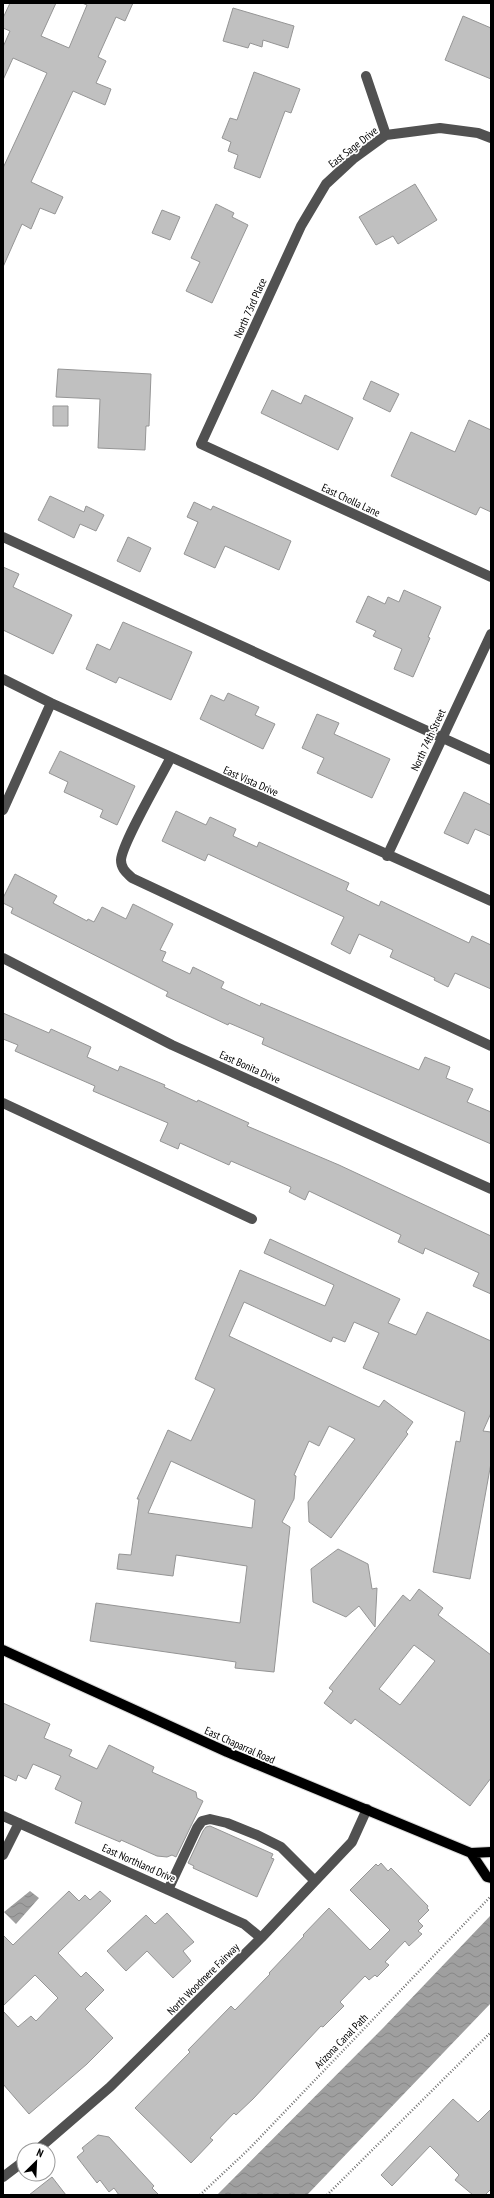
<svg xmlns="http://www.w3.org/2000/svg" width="494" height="2198" font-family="'PT Sans Narrow',sans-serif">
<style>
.water{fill:url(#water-waves)}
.building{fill:#c0c0c0;stroke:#959595;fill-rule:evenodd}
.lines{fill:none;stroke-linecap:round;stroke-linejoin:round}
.major-casing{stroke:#dbdbdb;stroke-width:12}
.path{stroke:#737373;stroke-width:2.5;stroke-dasharray:1 2;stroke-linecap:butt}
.minor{stroke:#515151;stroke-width:10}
.major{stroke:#000;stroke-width:10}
.labels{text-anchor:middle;stroke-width:3.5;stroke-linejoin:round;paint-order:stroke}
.street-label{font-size:11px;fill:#000;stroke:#fff}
</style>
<defs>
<pattern id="water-waves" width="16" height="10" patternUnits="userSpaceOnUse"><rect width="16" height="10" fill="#9f9f9f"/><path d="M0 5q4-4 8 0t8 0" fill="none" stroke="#878787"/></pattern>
</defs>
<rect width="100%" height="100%" fill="#fff"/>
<path class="water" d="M30,1891L39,1898L16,1924L4,1912Z
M491,1915V2003L307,2195H217L383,2028Z"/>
<path class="building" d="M10,3H56L41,36L69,48L87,5L82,3H133L125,21L116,17L98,57L106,61L96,83L111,89L105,105L73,91L31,182L63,197L55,214L40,208L31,229L22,224L3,267V168L47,73L13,58L3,80V47L10,31L3,28V18Z
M233,8L294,26L288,48L263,40L262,47L250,43L248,48L223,41Z
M463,16L491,28V79L445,60Z
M254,72L300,89L291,113L285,111L260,178L234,168L238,155L228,151L231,142L222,138L230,118L237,120Z
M415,184L437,220L398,244L393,236L376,245L359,217Z
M216,204L234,213L232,217L248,225L212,303L186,291L200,262L191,258Z
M162,210L180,217L170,240L152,233Z
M58,369L151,374L149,426H146L145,450L98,448L100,399L56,397Z
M371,381L399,394L390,412L363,399Z
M272,390L301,404L305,395L353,418L338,450L261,413Z
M53,406H68V426H53Z
M469,420L491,430V512L480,507L476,515L391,476L411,432L455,452Z
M50,496L84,512L86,506L104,515L96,531L80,524L74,538L38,520Z
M194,502L211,510L213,506L291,541L279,570L225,546L215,568L184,554L198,522L187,517Z
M128,537L151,548L140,572L117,561Z
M3,567L19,574L13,587L72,615L53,654L3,630Z
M404,590L441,607L428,637L430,638L413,677L394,669L402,649L373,636L376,631L356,622L368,596L385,604L388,597L399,602Z
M123,622L192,652L171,700L119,677L116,683L86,669L97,644L110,650Z
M228,693L259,707L255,715L275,724L263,749L200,719L211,695L224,701Z
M317,714L339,723L334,734L390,759L372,798L317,773L324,758L302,748Z
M60,751L135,786L117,825L100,817L103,810L64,792L68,782L49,773Z
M464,792L491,805V836L475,829L468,844L444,833Z
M176,811L206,825L210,817L236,829L233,836L257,847L259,842L349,883L346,890L379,906L381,901L469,943L472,936L491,945V989L455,973L448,987L434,980L435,978L390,957L393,950L359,934L350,954L331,944L344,917L208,854L205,861L162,841Z
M15,874L57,896L53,903L87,921L88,919L94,922L102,907L126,919L133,904L173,924L160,950L166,952L162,961L190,974L193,967L224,982L221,988L260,1006L261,1003L419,1070L425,1057L450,1067L446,1078L473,1089L467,1102L491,1112V1144L262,1044L264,1038L229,1023L228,1025L166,996L168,992L11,913L13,908L3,903V898Z
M3,1013L49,1033L51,1029L91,1047L87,1057L118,1071L120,1066L165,1085L164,1087L197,1102L198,1100L249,1123L247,1126L339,1165L491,1236V1294L473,1286L479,1273L425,1248L423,1254L398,1242L401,1235L309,1191L305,1200L289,1192L291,1187L231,1161L229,1165L180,1143L178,1149L160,1141L168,1123L93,1091L95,1086L15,1051L18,1045L3,1039Z
M270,1239L400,1299L388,1323L416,1335L427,1312L491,1341V1413L483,1431L491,1432V1463L470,1579L433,1572L456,1441L460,1442L465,1412L363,1368L379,1333L354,1322L345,1342L333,1337L331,1342L244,1302L229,1336L379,1407L384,1400L413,1422L406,1432L408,1434L331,1538L309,1522L308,1502L355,1439L329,1426L319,1446L309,1441L294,1475L296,1476L294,1499L282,1522L290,1527L274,1672L235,1668L236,1662L90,1641L96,1603L240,1623L247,1566L176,1555L173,1576L117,1569L119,1554L131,1555L139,1499H137L168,1430L191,1441L215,1389L195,1379L240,1270L325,1306L334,1285L264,1253ZM171,1461L255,1500L252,1528L148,1513Z
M338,1549L368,1564L372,1589L377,1588L375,1627L359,1606L346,1617L313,1602L311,1569Z
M419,1589L443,1608L438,1615L491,1655V1778L470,1806L355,1719L351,1724L324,1703L333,1691L329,1688L403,1595L410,1601ZM414,1645L435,1661L400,1705L379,1689Z
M3,1703L50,1724L44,1738L72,1750L69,1756L97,1769L109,1745L154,1767L152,1772L196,1792L197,1798L203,1801L176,1857L172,1855L167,1857L157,1856L121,1840L120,1842L75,1823L82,1802L55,1789L61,1776L33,1764L26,1779L18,1775L16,1781L3,1775Z
M210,1826L273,1854L271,1858L274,1859L257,1897L193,1868L194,1866L188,1863L203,1831L206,1827Z
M381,1863L388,1871L391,1868L428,1906L427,1908L429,1910L418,1921L423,1926L418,1931L422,1934L409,1946L405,1941L385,1962L389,1965L377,1977L375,1975L369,1980L365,1976L340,2002L344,2006L323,2027L321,2026L253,2099L236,2115L234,2113L210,2138L213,2140L191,2163L135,2108L190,2052L188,2050L231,2006L235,2010L270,1974L269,1973L304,1936L303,1935L329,1908L370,1950L390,1930L350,1890L376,1864L378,1866Z
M69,1891L79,1901L85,1895L90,1900L100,1891L111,1901L58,1953L81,1977L86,1972L104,1990L85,2009L113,2038L87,2064L29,2114L3,2084V2011L18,2027L31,2016L36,2021L58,1998L35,1975L3,2006V1935L13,1945Z
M167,1913L194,1942L183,1951L191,1961L173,1978L147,1951L126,1971L107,1951L146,1915L155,1924Z
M453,2099L478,2122L491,2109V2189L485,2195H473L455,2180L459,2175L430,2146L392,2186L381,2175Z
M98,2135L109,2137L154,2186L152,2188L159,2195H119L114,2188L109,2192L100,2180L97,2183L77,2157L84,2151L82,2148Z
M52,2177L66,2195H29Z"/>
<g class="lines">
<g class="major-casing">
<path id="major" d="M3,1650L227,1752L471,1853L491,1852
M471,1853L487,1877L491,1878"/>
</g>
<path class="path" d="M200,2195L249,2149L491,1896
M327,2195L491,2032"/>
<path class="minor" d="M366,76L386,135
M491,138L478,133L440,128L386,135L353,159L326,184L301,226L201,444L491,577
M3,537L491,760
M3,679L51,703L491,901
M171,757C161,777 122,843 121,860C121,869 127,873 132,878L491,1046
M3,810L51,703
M387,856L491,634
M3,958L172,1045L491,1189
M3,1103L252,1219
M3,1816L244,1924L261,1938
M3,1855L19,1823
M168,1890L197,1828L202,1821L210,1819L227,1823L257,1835L281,1847L315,1881
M37,2150L110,2087L261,1938L352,1842L367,1809
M3,2177L24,2161"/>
<use href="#major" class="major"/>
</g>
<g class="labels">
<g class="street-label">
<text transform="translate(353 147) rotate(-38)" y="4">East Sage Drive</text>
<text transform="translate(250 308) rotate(-66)" y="4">North 73rd Place</text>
<text transform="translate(351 500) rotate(25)" y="4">East Cholla Lane</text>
<text transform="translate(428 740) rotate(-65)" y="4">North 74th Street</text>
<text transform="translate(251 781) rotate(24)" y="4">East Vista Drive</text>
<text transform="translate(250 1067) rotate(24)" y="4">East Bonita Drive</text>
<text transform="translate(240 1745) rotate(24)" y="4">East Chaparral Road</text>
<text transform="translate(139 1863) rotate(24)" y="4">East Northland Drive</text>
<text transform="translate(203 1979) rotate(-45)" y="4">North Woodmere Fairway</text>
<text transform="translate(341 2041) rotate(-46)" y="4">Arizona Canal Path</text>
</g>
</g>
<rect width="494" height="2198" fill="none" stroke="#000000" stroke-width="8"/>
<g transform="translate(36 2162) rotate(24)"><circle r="19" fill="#ffffff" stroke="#999999"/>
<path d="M0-3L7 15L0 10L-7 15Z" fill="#000000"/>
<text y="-6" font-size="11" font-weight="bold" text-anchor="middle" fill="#000000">N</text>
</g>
</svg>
